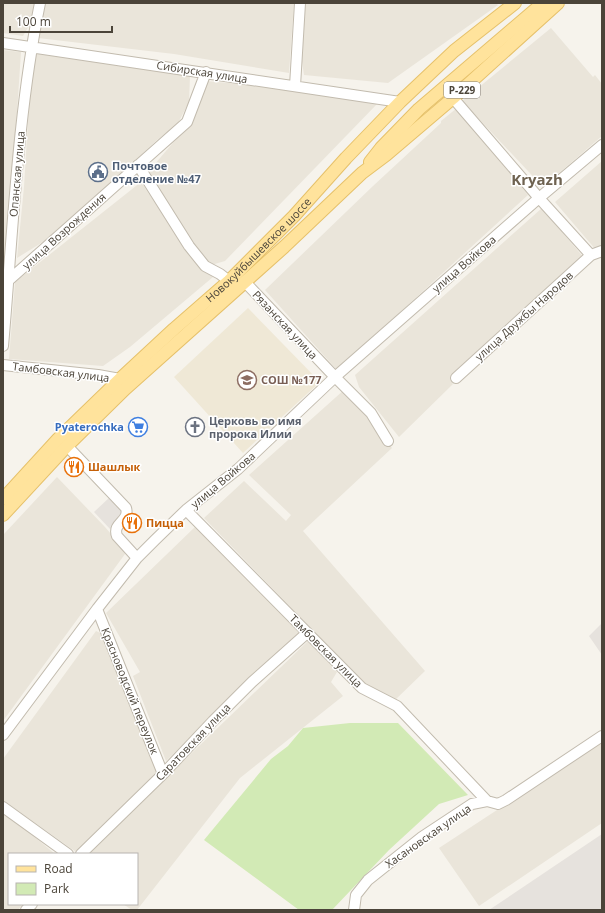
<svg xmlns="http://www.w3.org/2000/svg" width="605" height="913" font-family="'Open Sans',sans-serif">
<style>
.residential{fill:#eae5da}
.industrial{fill:#e6e2dd}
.education{fill:#efe8d6}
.green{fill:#d2eab5}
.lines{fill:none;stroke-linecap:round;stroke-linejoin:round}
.minor-casing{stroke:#c2bbae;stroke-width:12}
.major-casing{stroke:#e6c16a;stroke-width:14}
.minor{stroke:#fff;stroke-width:10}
.major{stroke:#ffe39c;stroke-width:12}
.labels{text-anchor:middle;stroke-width:3;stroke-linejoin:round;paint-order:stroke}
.shield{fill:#fff;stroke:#817c74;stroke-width:1}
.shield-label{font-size:10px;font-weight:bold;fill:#4b4439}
.street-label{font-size:11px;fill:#4b4439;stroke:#fff}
.service-label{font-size:11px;font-weight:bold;fill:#4e5e75;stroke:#fff;text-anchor:start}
.education-label{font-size:11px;font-weight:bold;fill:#785e54;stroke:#fff;text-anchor:start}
.worship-label{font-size:11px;font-weight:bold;fill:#5b616d;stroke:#fff;text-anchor:start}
.shop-label{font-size:11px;font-weight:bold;fill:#366cbe;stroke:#fff;text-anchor:end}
.food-label{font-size:11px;font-weight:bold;fill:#c56008;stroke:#fff;text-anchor:start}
.district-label{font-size:15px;font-weight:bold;fill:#6e6250;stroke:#fff}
</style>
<rect width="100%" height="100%" fill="#f6f3ec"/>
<path class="residential" d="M3,3H35L34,17L23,36L3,33Z
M44,3H294L289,73L174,54L38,38Z
M302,3H496L498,5L388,83L304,75L300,48Z
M551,28L593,77L595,75L602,84V136L543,187L462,101Z
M3,50L21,52L7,264L3,293Z
M32,53L190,76L189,102L177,125L157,140L59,232L17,258L24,187Z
M205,81L240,84L378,103L225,261L208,266L179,223L149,171L188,125Z
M457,108L528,195L337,370L265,290L373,186L441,123V121Z
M602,161V248L596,250L555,202Z
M141,182L179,238L213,277L130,347L103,366L9,359L15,282Z
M542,208L563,230L562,232L585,259L450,379L453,384L399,437L359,387L355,375Z
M345,389L392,448L303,531L425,671L394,701L372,691L204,518L244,481L286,521L291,515L249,475Z
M57,477L105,527L123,548L125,554L3,721V535Z
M196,526L301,634L166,761L133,676L140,672L106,613Z
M96,631L107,636L159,773L76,852L3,800V759Z
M308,641L337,672L331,682L343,696L240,778L137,910H132L123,904H137V854H87Z
M602,741V823L479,906L439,848Z
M3,813L24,828L55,854H9V904H23L18,910H3Z"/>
<path class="industrial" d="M111,496L124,509L122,517L110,529L94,512Z
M602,623V655L589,636Z
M602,834V910H489Z"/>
<path class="education" d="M248,308L320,382L243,453L174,377Z"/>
<path class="green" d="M350,723H398L468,795L439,804L389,850L332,910H299L204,840L271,759L288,746L303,728Z"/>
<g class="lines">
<g class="minor-casing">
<path id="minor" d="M3,43L400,102
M295,86L300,3
M453,98L539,198L589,253L591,255L602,251
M138,165L189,246L205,266L220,274L229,281
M9,280L187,122L206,72
M245,282L335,377L371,413L388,441
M3,346C13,232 17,116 40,3
M3,365L98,375L120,379
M456,378L591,255
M67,446L126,508C130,522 112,522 117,536L137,558
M186,510L362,688L397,706L487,801
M97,609L163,774
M3,735L97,609L137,558L155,540L186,510L238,469L335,377L539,198L602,145
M3,807L68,854
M81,854L163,774L213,721L252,682L307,633
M26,910L32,904
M354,910L356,895L368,880L422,837L472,804L487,801L498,804L506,800L602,736"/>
</g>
<g class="major-casing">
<g id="major">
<path d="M370,162L381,148L419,109L543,3"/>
<path id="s1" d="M3,499L58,439L120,379L174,329L229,281L294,216L346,158L400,102L454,51L515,3"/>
<path d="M3,515L67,446L125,389L284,247L362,173L386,155L453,98L558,3"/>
</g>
</g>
<use href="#minor" class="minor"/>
<use href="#major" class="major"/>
</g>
<defs>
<g id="civic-ring" transform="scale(1)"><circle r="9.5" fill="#fff" stroke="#5c6f8a" stroke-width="1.5"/><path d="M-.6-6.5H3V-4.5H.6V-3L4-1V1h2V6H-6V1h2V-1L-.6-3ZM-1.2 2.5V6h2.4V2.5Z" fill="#5c6f8a"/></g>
<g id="school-ring" transform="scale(1)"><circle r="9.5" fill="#fff" stroke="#8d6e63" stroke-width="1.5"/><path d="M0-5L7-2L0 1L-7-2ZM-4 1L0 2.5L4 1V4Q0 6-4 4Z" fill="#8d6e63"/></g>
<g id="supermarket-ring" transform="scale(1)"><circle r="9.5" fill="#fff" stroke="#3f7fe0" stroke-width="1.5"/><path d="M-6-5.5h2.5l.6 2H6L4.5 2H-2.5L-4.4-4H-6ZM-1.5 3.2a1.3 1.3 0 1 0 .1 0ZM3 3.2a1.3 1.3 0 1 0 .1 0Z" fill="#3f7fe0"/></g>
<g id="church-ring" transform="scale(1)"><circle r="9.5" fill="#fff" stroke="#6b7280" stroke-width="1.5"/><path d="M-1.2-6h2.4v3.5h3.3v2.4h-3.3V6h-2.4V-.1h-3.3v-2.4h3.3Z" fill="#6b7280"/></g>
<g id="restaurant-ring" transform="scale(1)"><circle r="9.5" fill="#fff" stroke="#e8710a" stroke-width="1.5"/><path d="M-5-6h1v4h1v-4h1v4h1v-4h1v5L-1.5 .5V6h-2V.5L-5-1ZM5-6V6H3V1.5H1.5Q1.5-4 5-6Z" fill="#e8710a"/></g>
</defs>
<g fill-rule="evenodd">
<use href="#civic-ring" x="98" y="172"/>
<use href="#school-ring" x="247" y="380"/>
<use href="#supermarket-ring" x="138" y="427"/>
<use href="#church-ring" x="195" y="427"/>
<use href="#restaurant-ring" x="74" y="467"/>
<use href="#restaurant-ring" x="132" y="523"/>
</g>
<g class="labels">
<rect class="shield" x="444" y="82" width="36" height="16" rx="3"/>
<g class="shield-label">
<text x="462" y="94">Р-229</text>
</g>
<g class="street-label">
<text transform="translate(202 72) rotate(9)" y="4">Сибирская улица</text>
<text transform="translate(17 174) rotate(-85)" y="4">Опанская улица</text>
<text transform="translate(64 231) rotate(-42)" y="4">улица Возрождения</text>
<text dy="4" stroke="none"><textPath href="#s1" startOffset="357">Новокуйбышевское шоссе</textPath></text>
<text transform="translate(464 264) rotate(-41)" y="4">улица Войкова</text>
<text transform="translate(524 316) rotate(-42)" y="4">улица Дружбы Народов</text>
<text transform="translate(285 325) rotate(47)" y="4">Рязанская улица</text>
<text transform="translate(61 372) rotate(7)" y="4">Тамбовская улица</text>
<text transform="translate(223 480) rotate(-40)" y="4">улица Войкова</text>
<text transform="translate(326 651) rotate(45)" y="4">Тамбовская улица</text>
<text transform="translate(130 691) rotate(68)" y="4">Красноводский переулок</text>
<text transform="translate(193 742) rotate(-46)" y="4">Саратовская улица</text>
<text transform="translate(428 836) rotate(-35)" y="4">Хасановская улица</text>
</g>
<g class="service-label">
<text x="112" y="170">Почтовое<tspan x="112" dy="13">отделение №47</tspan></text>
</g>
<g class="education-label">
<text x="261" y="384">СОШ №177</text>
</g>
<g class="worship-label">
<text x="209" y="425">Церковь во имя<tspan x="209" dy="13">пророка Илии</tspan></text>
</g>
<g class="shop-label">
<text x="124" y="431">Pyaterochka</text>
</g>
<g class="food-label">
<text x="88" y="471">Шашлык</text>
<text x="146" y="527">Пицца</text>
</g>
<g class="district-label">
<text x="537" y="185">Kryazh</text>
</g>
</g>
<rect width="605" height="913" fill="none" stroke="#4b4439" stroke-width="8"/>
<rect x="8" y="853" width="130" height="52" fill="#ffffff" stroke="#b7b4b0"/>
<rect x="16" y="866" width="20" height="6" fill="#ffe39c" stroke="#b7b4b0"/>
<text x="44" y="873" font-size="12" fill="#4b4439">Road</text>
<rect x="16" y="883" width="20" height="12" fill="#d2eab5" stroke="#b7b4b0"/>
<text x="44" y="893" font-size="12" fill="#4b4439">Park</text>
<path d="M10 26v6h102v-6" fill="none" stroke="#4b4439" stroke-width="2"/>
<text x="16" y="26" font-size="12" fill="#4b4439" stroke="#ffffff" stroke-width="3" paint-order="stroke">100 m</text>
</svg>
